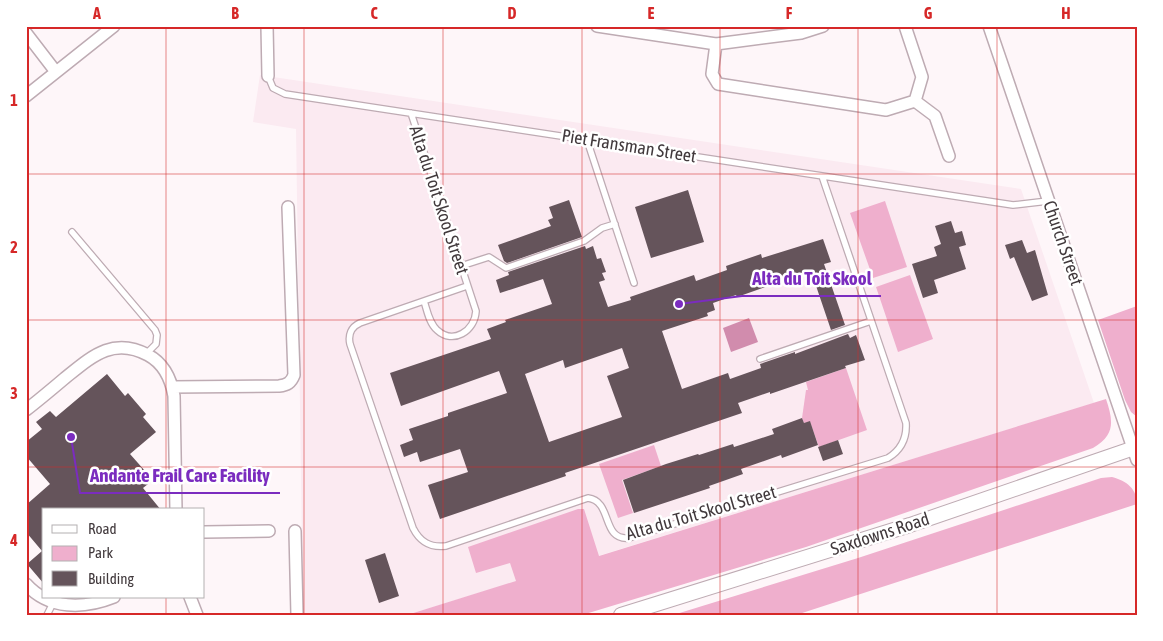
<svg xmlns="http://www.w3.org/2000/svg" width="1163" height="641" font-family="'Asap Condensed',sans-serif">
<style>
.built{fill:#fbeaf1}
.green{fill:#efafcd}
.water{fill:#d18cad}
.building{fill:#65545b;fill-rule:evenodd}
.lines{fill:none;stroke-linecap:round;stroke-linejoin:round}
.service-casing{stroke:#beabb3;stroke-width:8}
.minor-casing{stroke:#beabb3;stroke-width:14}
.tertiary-casing{stroke:#beabb3;stroke-width:16}
.service{stroke:#fff;stroke-width:5.5}
.minor{stroke:#fff;stroke-width:11}
.tertiary{stroke:#fff;stroke-width:14}
.grid{fill:none;stroke:#d62828;stroke-width:1;stroke-opacity:0.55}
.labels{text-anchor:middle;stroke-width:5;stroke-linejoin:round;paint-order:stroke}
.street-label{font-size:18px;fill:#41393c;stroke:#fff}
.leader{fill:none;stroke:#7b2cbf;stroke-width:2}
.callout-dot{fill:#7b2cbf;stroke:#fff;stroke-width:2}
.callout-label{font-size:19px;text-anchor:middle;font-weight:bold;fill:#7b2cbf;stroke:#fff;stroke-width:5;stroke-linejoin:round;paint-order:stroke}
.neatline{fill:none;stroke:#d62828;stroke-width:2}
.grid-label{font-size:16px;text-anchor:middle;font-weight:bold;fill:#d62828}
</style>
<rect width="100%" height="100%" fill="#fef6f9"/>
<path class="built" d="M260,75L1021,189L1094,403L407,615H303L296,129L253,122Z"/>
<path class="green" d="M885,201L907,267L873,278L850,213Z
M910,275L933,339L898,352L876,287Z
M1137,306V417L1131,412L1125,400L1098,320Z
M846,368L867,430L819,447L810,422L804,423L802,418L806,390H808L806,382Z
M1106,399C1113,420 1116,435 1093,448L806,547L582,615H407L516,581L510,563L476,573L468,547L578,509H584L599,556Z
M654,445L661,466L622,480L633,513L618,518L599,464Z
M1112,477C1127,481 1137,489 1137,504L796,615H673L858,558L1101,478Z"/>
<path class="water" d="M749,318L758,342L731,352L723,328Z"/>
<path class="building" d="M688,190L704,242L651,258L635,207Z
M569,200L582,237L507,263L504,261L498,245L551,226L548,220L553,218L549,207Z
M951,221L955,233L962,231L966,245L959,247L966,269L934,280L938,293L923,298L912,264L937,256L934,247L941,244L935,226Z
M823,239L831,262L824,264L845,325L831,330L811,271L737,297L736,295L713,303L715,310L707,313L708,316L662,331L682,389L728,373L730,379L761,368L760,364L795,352V354L848,334L850,338L856,335L865,360L845,366L846,368L770,394V392L738,403L742,413L565,473L566,476L440,519L428,485L468,472L460,449L420,462L417,452L404,457L400,445L413,440L409,429L448,416V413L507,393L499,371L401,406L390,373L491,339L487,329L506,322L505,320L552,304L543,279L500,293L496,280L509,275L508,272L585,246L586,249L593,246L597,259L601,258L606,272L602,273L605,280L599,282L608,307L631,300L630,297L694,275L696,281L727,270L726,266L761,254L762,258ZM622,348L629,368L607,376L622,417L549,442L525,374L563,360L565,368Z
M1022,240L1027,253L1035,250L1048,295L1032,301L1014,257L1010,259L1005,245Z
M107,374L125,396L128,393L146,414L143,417L156,432L130,454L153,480L143,488L161,510H44V584L27,564L42,551L26,532V505L50,484L26,456V442L42,429L36,422L50,411L56,417Z
M802,418L804,423L810,421L818,445L782,458L781,455L741,469L743,474L709,486L710,488L634,513L623,480L666,464L698,454L699,455L733,444L734,447L774,434L772,429Z
M838,440L843,454L823,461L818,447Z
M385,553L399,596L379,603L365,560Z"/>
<g class="lines">
<g class="service-casing">
<path id="service" d="M268,76L273,88L285,94L1013,205L1048,201
M411,113L476,311C475,331 453,345 437,330C429,323 427,310 424,301
M587,140L634,283
M72,232L155,330L157,335L156,344L146,354
M461,266L489,257L506,268L584,241L602,228L615,224
M467,286L360,323C351,327 348,335 350,344L413,528C420,542 430,548 446,546L588,498C613,501 601,541 629,538L888,458C901,450 907,439 906,423L822,176
M760,359L871,321
M47,615L53,603"/>
</g>
<g class="minor-casing">
<path id="minor" d="M267,26L268,76
M597,26L716,44L801,33L823,26
M989,26L1137,460
M26,33L56,72
M716,44L712,74L718,84L886,110L915,101L922,77L905,26
M26,96L114,26
M915,101L935,116L949,156
M172,387L279,386C287,385 291,383 294,375L288,207
M26,410C39,400 52,389 65,378C91,357 113,336 148,355C163,363 171,379 174,396L176,510
M295,531L297,615
M204,532L269,531
M26,584C49,610 84,609 114,597
M190,597L197,615"/>
</g>
<g class="tertiary-casing">
<path id="tertiary" d="M621,615L910,525L1137,447"/>
</g>
<use href="#service" class="service"/>
<use href="#minor" class="minor"/>
<use href="#tertiary" class="tertiary"/>
</g>
<path class="grid" d="M166,26V510M304,26V615M443,26V615M582,26V615M720,26V615M858,26V615M997,26V615M26,174H1137M26,320H1137M26,467H1137M166,597V615"/>
<g class="labels">
<g class="street-label">
<text transform="translate(629 146) rotate(9)" y="6">Piet Fransman Street</text>
<text transform="translate(439 200) rotate(72)" y="6">Alta du Toit Skool Street</text>
<text transform="translate(1063 243) rotate(71)" y="6">Church Street</text>
<text transform="translate(701 513) rotate(-16)" y="6">Alta du Toit Skool Street</text>
<text transform="translate(880 534) rotate(-18)" y="6">Saxdowns Road</text>
</g>
</g>
<path class="leader" d="M679 304L742 296H881M71 437L80 493H280"/>
<g class="callout-dot">
<circle cx="679" cy="304" r="5"/>
<circle cx="71" cy="437" r="5"/>
</g>
<g class="callout-label">
<text x="812" y="285">Alta du Toit Skool</text>
<text x="180" y="482">Andante Frail Care Facility</text>
</g>
<rect width="1163" height="641" fill="none" stroke="#ffffff" stroke-width="55"/>
<rect x="42" y="508" width="162" height="90" fill="#ffffff" stroke="#b3b0b1"/>
<rect x="52" y="525" width="25" height="8" fill="#ffffff" stroke="#b3b0b1"/>
<text x="88" y="534" font-size="15" fill="#41393c">Road</text>
<rect x="52" y="546" width="25" height="15" fill="#efafcd" stroke="#b3b0b1"/>
<text x="88" y="558" font-size="15" fill="#41393c">Park</text>
<rect x="52" y="571" width="25" height="15" fill="#65545b" stroke="#b3b0b1"/>
<text x="88" y="584" font-size="15" fill="#41393c">Building</text>
<rect x="28" y="28" width="1108" height="586" class="neatline"/>
<g class="grid-label">
<text x="97" y="19">A</text>
<text x="235" y="19">B</text>
<text x="374" y="19">C</text>
<text x="512" y="19">D</text>
<text x="651" y="19">E</text>
<text x="789" y="19">F</text>
<text x="928" y="19">G</text>
<text x="1066" y="19">H</text>
<text x="14" y="106">1</text>
<text x="14" y="253">2</text>
<text x="14" y="399">3</text>
<text x="14" y="546">4</text>
</g>
</svg>
